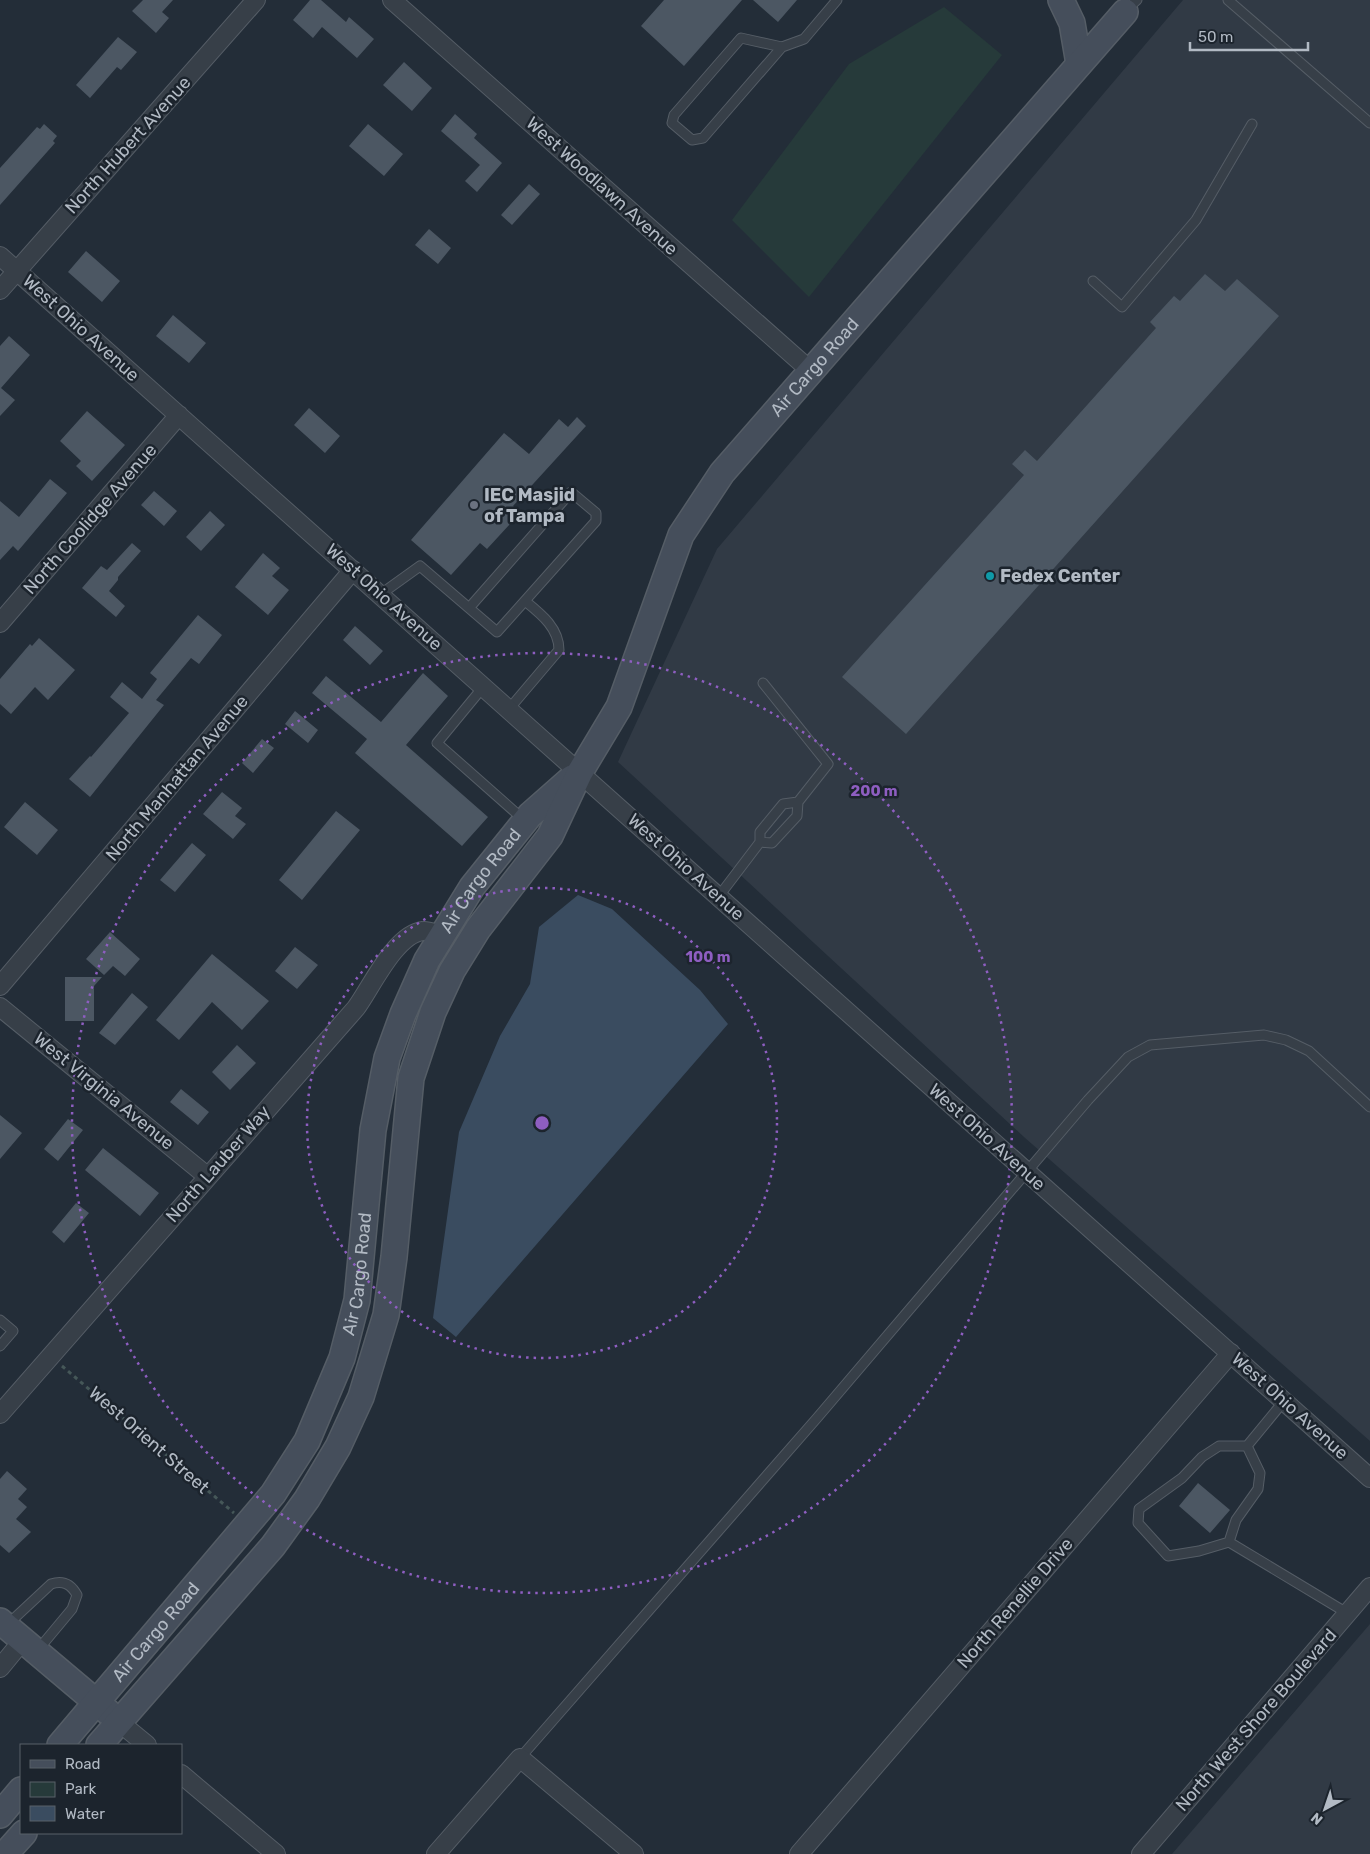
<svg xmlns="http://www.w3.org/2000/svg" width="1370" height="1854" font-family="Rubik,sans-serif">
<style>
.airport{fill:#313a45}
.green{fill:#263a3a}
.water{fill:#3a4c60}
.building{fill:#4c5763}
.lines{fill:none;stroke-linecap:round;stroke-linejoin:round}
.lane-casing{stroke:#555d66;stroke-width:11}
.street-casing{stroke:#555d66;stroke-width:20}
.secondary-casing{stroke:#555d66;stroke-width:28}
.path{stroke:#455758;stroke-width:3;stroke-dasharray:4 4;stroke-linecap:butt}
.lane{stroke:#373f48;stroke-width:9}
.street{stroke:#373f48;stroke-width:18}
.secondary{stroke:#454e5b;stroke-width:25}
.ring{fill:none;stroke:#8e5ec1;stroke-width:2.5;stroke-dasharray:2.5 5}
.worship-dot{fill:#6b7280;stroke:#1c242d;stroke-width:2}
.culture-dot{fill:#0f9aa8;stroke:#1c242d;stroke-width:2}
.labels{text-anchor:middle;stroke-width:5;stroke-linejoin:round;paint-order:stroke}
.street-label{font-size:18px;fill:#b2bac4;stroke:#1c242d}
.poi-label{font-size:18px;font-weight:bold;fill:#b2bac4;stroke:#1c242d;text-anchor:start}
.centre{fill:#8e5ec1;stroke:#1c242d;stroke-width:2.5}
.ring-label{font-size:15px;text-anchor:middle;font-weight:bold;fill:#8e5ec1;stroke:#1c242d;stroke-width:5;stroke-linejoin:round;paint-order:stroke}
</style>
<rect width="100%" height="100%" fill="#232d38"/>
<path class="airport" d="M1183,0H1370V1441L1024,1137L618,762L717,549Z
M1370,1624V1854H1172Z"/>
<path class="green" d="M944,7L1002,55L809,297L732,220L849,64Z"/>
<path class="water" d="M578,895L612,909L700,990L728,1024L456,1337L433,1318L459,1132L500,1036L530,984L539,927Z"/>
<path class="building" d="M143,0H173L162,12L169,18L156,33L132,11Z
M310,0H321L346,22L349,17L374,39L357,58L322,27L313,38L293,20Z
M664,0H742L684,66L641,26Z
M753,0H797L778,22Z
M118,37L137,52L121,70L117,67L90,98L76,85Z
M404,62L432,88L412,111L383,85Z
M455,114L477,134L474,138L502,163L477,192L465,181L480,165L441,131Z
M44,124L57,136L53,141L55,143L0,205V168L37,127L40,129Z
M368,124L403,154L384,176L349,146Z
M529,184L540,194L512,225L501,215Z
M429,229L451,248L438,264L415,245Z
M86,251L120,281L102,302L68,272Z
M1205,274L1225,291L1237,279L1279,316L906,734L842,677L1024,475L1012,464L1025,450L1037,461L1156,328L1150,322L1174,296L1180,301Z
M173,315L206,343L189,363L156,336Z
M9,336L30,355L1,388L15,400L0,416V346Z
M309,408L340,436L325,453L294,425Z
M87,411L125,445L92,481L76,466L81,461L60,441Z
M577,417L586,426L513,506L520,513L487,549L480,543L451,575L411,540L504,433L529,454L559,419L568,427Z
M50,479L67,493L18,551L13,546L0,560V501L19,517Z
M154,491L177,511L164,526L141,505Z
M210,511L225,525L201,551L186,537Z
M132,543L141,551L118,577V580L109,591L125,606L116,617L82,588L101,566L107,570Z
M263,553L280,568L272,576L289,590L268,615L235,587Z
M198,615L222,635L199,664L191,658L156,700L164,705L90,797L69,779L90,756L91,757L129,713L110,697L122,682L142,699L157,679L150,673Z
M355,626L383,651L370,665L343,640Z
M39,638L75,670L48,700L35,687L11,714L0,704V679L30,644L32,646Z
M423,673L448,696L406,745L488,817L462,846L355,753L367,739L312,693L326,676L381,722Z
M295,711L318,730L308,743L285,724Z
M262,739L274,748L253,773L242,763Z
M222,792L242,808L235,816L246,824L233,839L203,814Z
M25,802L58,830L37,855L4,827Z
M336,811L360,830L302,900L279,880Z
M192,843L206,855L175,892L160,880Z
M110,932L140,959L125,976L113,966L104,975L86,959Z
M295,947L318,965L297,989L275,971Z
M212,954L269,1001L242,1030L212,1002L179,1040L156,1020Z
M65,977H102L94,986V1021H65Z
M132,993L148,1007L115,1045L99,1033Z
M237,1045L256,1063L230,1090L212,1072Z
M181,1089L209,1112L198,1125L170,1102Z
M0,1115L22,1133L0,1159Z
M68,1119L83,1130L58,1161L44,1149Z
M103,1148L159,1193L140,1216L85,1170Z
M76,1203L89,1213L64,1243L52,1232Z
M7,1471L27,1489L18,1499L27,1507L16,1519L31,1532L9,1553L0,1545V1479Z
M1198,1483L1230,1510L1210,1533L1179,1506Z"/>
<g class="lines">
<g class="lane-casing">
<path id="lane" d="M1228,0L1370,123
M1125,11L1137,0
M782,47L741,38L674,115L672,123L692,140L703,138L782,47L804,39L837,0
M1093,281L1122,307L1196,220L1252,124
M381,594L420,566L497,632L596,521V513L571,492L469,608
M484,686L437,743L524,820
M509,709L559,650C559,628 541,614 525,601
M760,842V832L783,804L798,802
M719,896L760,842L772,843L797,816L798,802L828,764L763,683
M0,1320L13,1331L0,1346
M1284,1401L1247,1446H1219L1202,1457L1182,1478L1139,1509L1138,1523L1168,1556L1199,1551L1229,1542L1347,1613
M1229,1542L1236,1520L1258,1489L1260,1473L1247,1446
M7,1625L51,1584C63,1580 71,1584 77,1595L72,1609L37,1651
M520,1758L817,1418L1088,1100L1128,1057L1150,1045L1264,1035L1286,1040L1309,1051L1370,1107"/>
</g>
<g class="street-casing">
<path id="street" d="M392,0L812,372
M0,256L1370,1478
M0,290L256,0
M0,623L179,415
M0,986L353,570
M0,1007L207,1176
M0,1414L356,1008C371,988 395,934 423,931C428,930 436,934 442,935
M0,1668L23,1640
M119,1722L147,1745
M181,1774L276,1854
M436,1854L520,1758L634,1854
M799,1854L1231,1353
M1141,1854L1370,1587"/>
</g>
<g class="secondary-casing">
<g id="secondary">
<path d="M1061,0L1072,23L1079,64"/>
<path d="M0,1621L108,1712"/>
<path id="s1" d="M60,1745L273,1494L307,1441L342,1358L357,1300L373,1130L387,1058L403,1014L427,960L472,887L530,815L572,778"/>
<path id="s2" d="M99,1745L273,1546L307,1499L338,1447L361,1397L386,1315L394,1257L411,1078L433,1012L452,971L478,929L550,836L580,772L619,707L681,535L722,473L1125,12"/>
<path d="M0,1815L21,1790"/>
<path d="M5,1854L24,1833"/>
</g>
</g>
<path class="path" d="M62,1366L234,1513"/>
<use href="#lane" class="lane"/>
<use href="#street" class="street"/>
<use href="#secondary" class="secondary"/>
</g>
<g class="ring">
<circle cx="542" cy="1123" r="235"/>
<circle cx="542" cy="1123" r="470"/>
</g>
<circle class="worship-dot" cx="474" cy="505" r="5"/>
<circle class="culture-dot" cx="990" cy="576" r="5"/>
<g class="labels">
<g class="street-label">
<text transform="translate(128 145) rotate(-48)" y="6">North Hubert Avenue</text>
<text transform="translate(602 186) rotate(42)" y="6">West Woodlawn Avenue</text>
<text transform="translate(81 328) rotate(42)" y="6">West Ohio Avenue</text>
<text dy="6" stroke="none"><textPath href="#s2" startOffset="1588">Air Cargo Road</textPath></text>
<text transform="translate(90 519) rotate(-49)" y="6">North Coolidge Avenue</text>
<text transform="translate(384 597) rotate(42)" y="6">West Ohio Avenue</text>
<text transform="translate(177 778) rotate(-50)" y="6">North Manhattan Avenue</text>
<text transform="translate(686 867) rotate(42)" y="6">West Ohio Avenue</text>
<text dy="6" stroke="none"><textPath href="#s1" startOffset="988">Air Cargo Road</textPath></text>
<text transform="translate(104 1091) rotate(39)" y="6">West Virginia Avenue</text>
<text transform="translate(987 1137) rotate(42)" y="6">West Ohio Avenue</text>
<text transform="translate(218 1164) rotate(-49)" y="6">North Lauber Way</text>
<text dy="6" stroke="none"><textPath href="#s1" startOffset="568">Air Cargo Road</textPath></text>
<text transform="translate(1290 1406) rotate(42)" y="6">West Ohio Avenue</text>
<text transform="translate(149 1440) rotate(41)" y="6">West Orient Street</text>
<text transform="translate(1015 1603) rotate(-49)" y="6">North Renellie Drive</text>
<text dy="6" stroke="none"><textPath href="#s1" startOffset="148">Air Cargo Road</textPath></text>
<text transform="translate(1256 1720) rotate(-49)" y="6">North West Shore Boulevard</text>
</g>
<g class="poi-label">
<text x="484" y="501">IEC Masjid<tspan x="484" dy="21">of Tampa</tspan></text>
<text x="1000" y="582">Fedex Center</text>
</g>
</g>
<circle cx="542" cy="1123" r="8" class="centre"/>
<g class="ring-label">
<text x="874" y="796">200 m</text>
<text x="708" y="962">100 m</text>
</g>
<rect x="20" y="1744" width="162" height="90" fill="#1c242d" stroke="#586069"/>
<rect x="30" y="1760" width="25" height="8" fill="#454e5b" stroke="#586069"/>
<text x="65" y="1769" font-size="15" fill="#b2bac4">Road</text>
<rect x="30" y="1782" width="25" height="15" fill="#263a3a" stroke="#586069"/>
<text x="65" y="1794" font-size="15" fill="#b2bac4">Park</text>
<rect x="30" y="1806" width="25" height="15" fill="#3a4c60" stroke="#586069"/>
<text x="65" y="1819" font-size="15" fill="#b2bac4">Water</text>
<g transform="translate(1325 1809) rotate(220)" stroke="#1c242d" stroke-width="4" paint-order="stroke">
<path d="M0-4L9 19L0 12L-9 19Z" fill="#b2bac4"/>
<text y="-8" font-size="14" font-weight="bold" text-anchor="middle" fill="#b2bac4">N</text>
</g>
<path d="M1190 42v8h118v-8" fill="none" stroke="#b2bac4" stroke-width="2.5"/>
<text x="1198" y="42" font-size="15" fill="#b2bac4" stroke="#1c242d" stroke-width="4" paint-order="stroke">50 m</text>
</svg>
